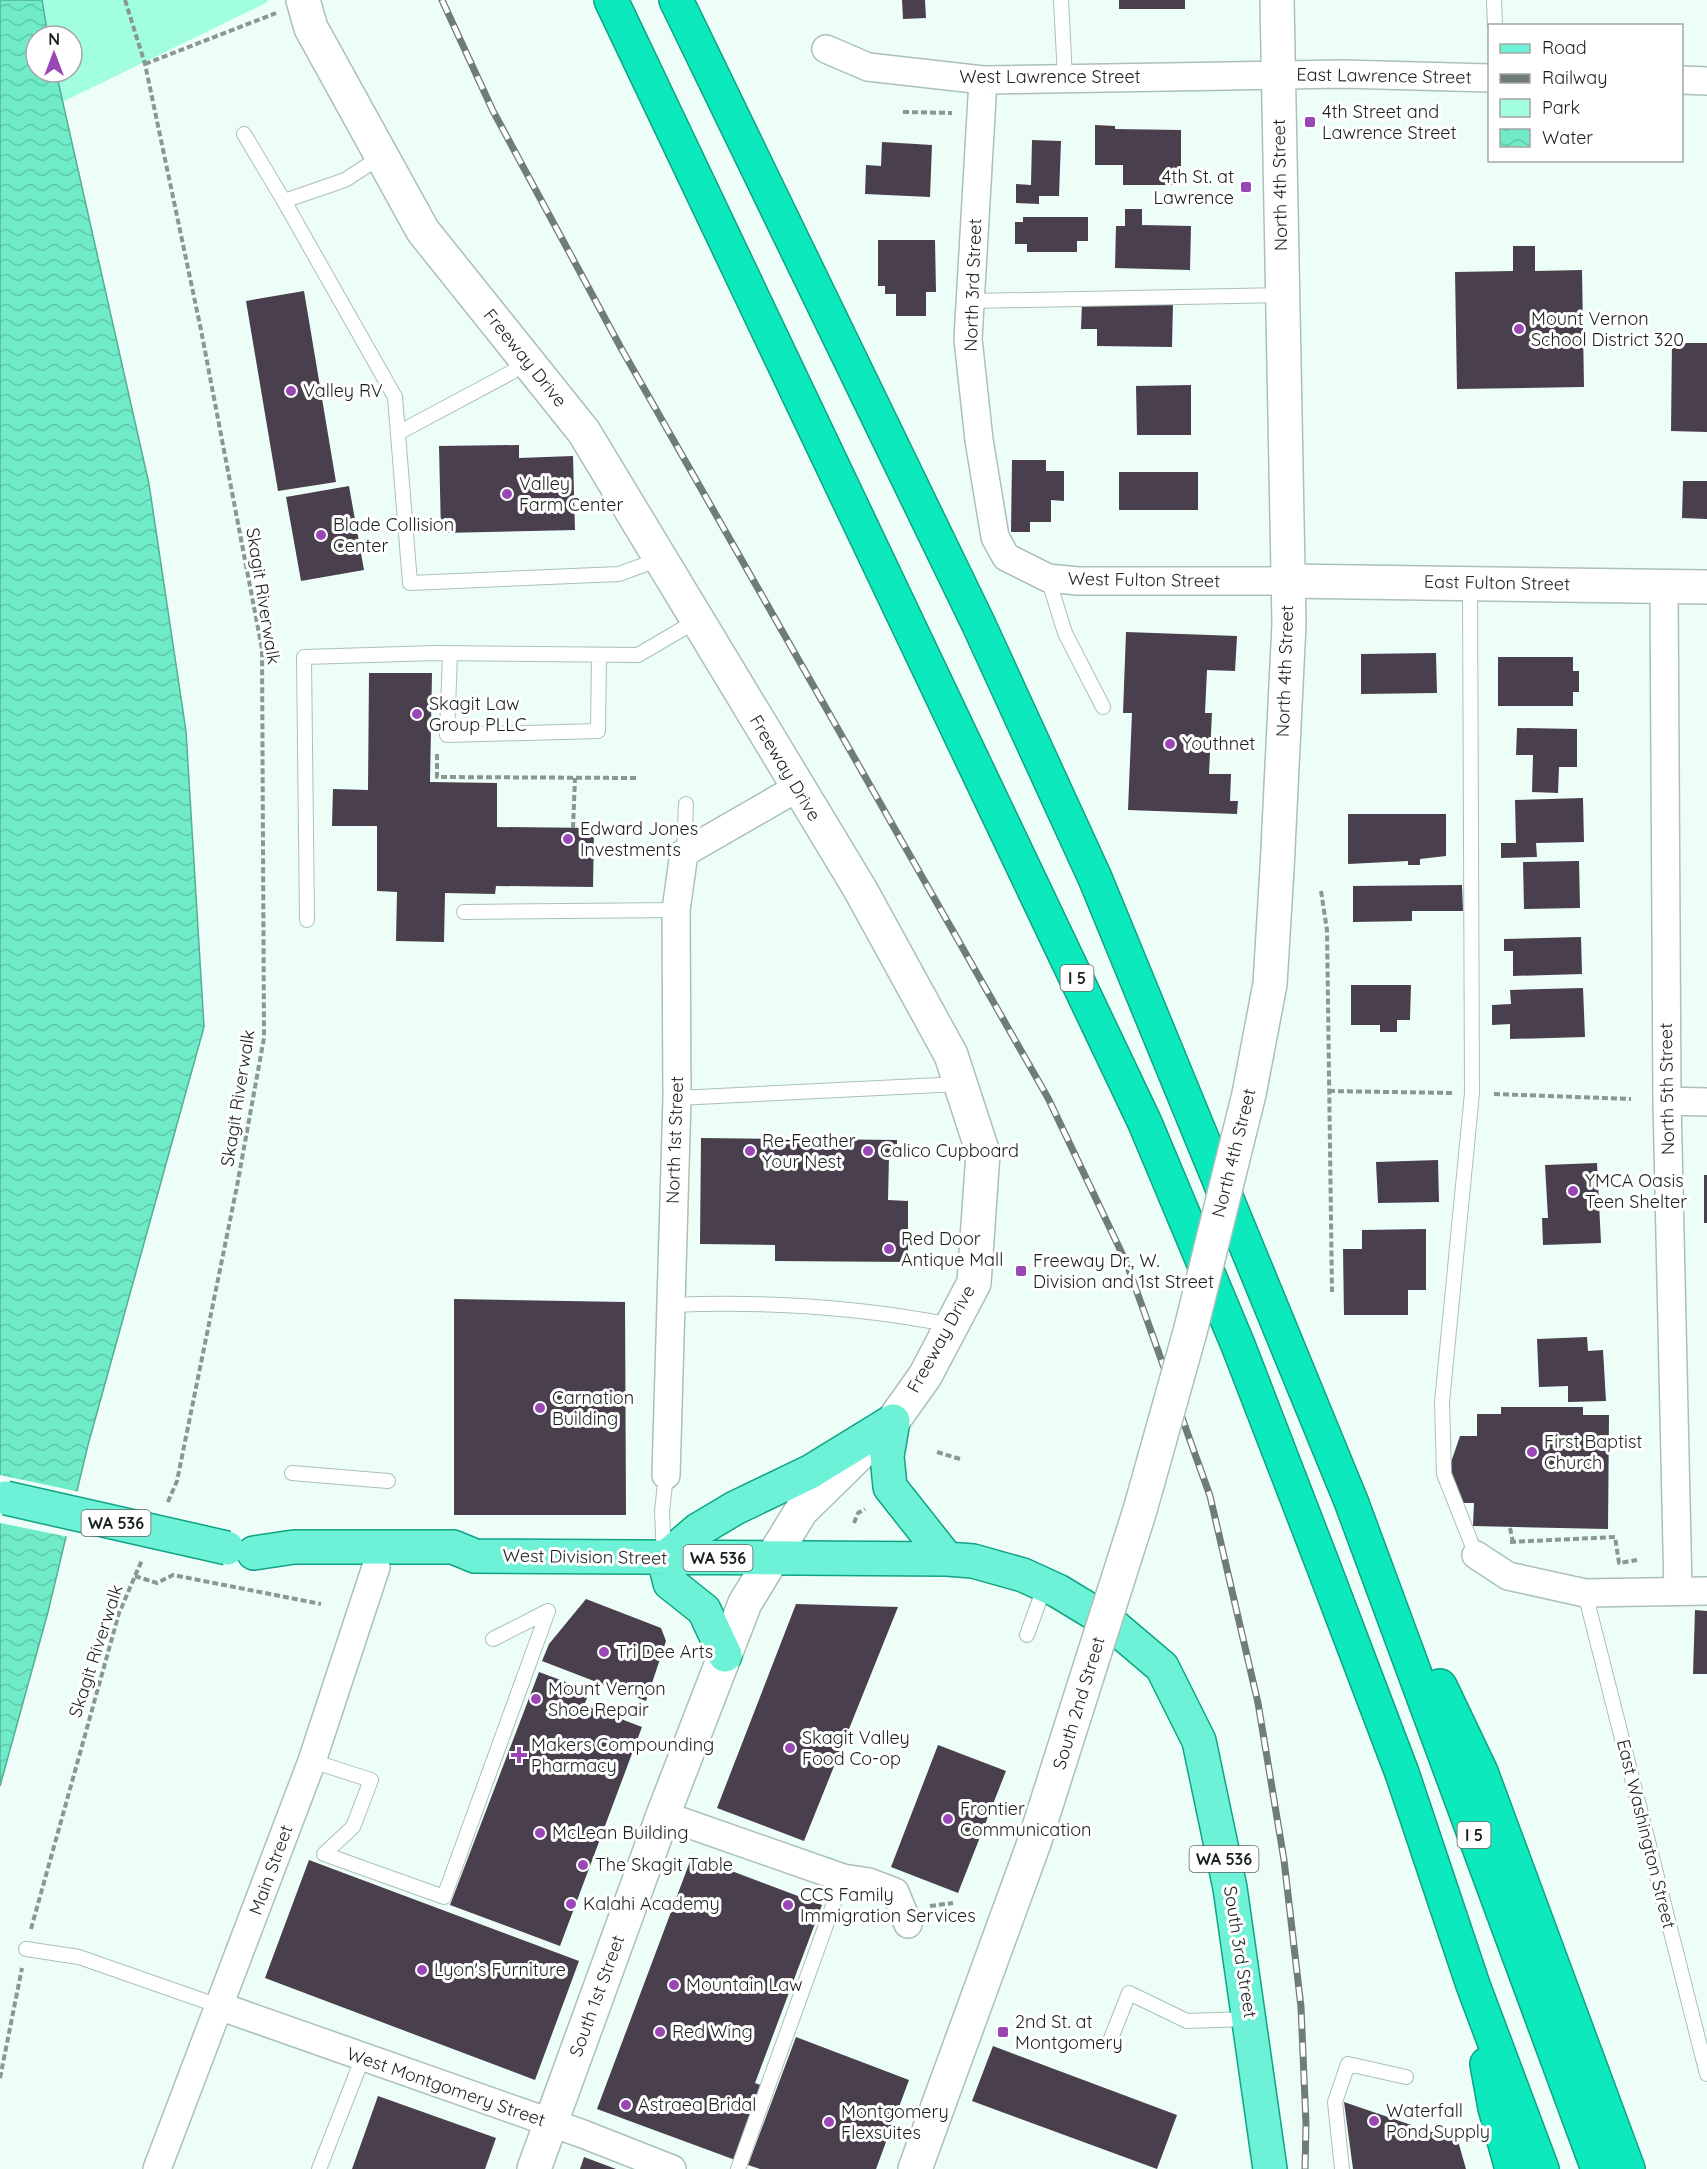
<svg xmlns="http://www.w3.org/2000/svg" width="1707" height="2169" font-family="Quicksand,sans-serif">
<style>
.park{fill:#a1fee0}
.water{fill:url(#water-waves);stroke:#55ae95;stroke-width:1.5}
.pier{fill:#ecfef7}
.building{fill:#493f4d}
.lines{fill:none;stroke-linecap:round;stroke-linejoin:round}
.service-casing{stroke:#aac0b8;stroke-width:16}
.minor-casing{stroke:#aac0b8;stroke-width:30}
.tertiary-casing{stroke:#aac0b8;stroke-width:36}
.secondary-casing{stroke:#aac0b8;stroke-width:36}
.primary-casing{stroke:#11a385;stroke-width:36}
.motorway-casing{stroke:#11a385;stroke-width:36}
.path{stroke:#8a9792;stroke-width:4;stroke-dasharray:6 3;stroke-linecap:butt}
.service{stroke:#fff;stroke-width:14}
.minor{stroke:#fff;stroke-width:27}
.tertiary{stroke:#fff;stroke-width:33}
.secondary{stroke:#fff;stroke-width:33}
.primary{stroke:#6df2d7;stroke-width:33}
.motorway{stroke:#0ce9bc;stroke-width:33}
.rail-casing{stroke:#707c77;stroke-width:7}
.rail{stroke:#fff;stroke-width:4.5;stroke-dasharray:14;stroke-linecap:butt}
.secondary-bridge-casing{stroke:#aac0b8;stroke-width:36;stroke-linecap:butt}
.primary-bridge-casing{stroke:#11a385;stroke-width:36;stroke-linecap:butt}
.secondary-bridge{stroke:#fff;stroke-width:33}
.primary-bridge{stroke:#6df2d7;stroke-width:33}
.poi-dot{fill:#9a47b6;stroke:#fff;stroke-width:2}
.labels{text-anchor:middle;stroke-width:6;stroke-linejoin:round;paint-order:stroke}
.shield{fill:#fff;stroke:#5e6462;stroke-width:1.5}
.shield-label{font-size:16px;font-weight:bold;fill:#19211e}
.street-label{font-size:18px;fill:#19211e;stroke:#fff}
.poi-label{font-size:18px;fill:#19211e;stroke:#fff;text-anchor:start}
</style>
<defs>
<pattern id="water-waves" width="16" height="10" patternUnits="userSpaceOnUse" patternTransform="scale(1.5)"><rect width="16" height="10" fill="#6febc8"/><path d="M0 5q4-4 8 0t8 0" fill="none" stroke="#60c9ab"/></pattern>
</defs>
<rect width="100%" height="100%" fill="#ecfef7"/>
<path class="park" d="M29,0H267L268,2L50,108L43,72H72V36H36Z"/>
<path class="water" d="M0,0H42L48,36H36V72H56L149,484L186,731L204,1027L88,1445L48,1612L0,1786Z"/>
<path class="pier" d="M0,1475L80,1492L69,1537L0,1523Z"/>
<path class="building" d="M902,0H925L926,18L903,19Z
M1119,0H1185V9H1119Z
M1095,125L1115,126V129L1181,130V185H1123V165H1095Z
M1032,140L1061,141L1059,196H1039V204L1016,203V184L1031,185Z
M882,142L932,145L930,197L865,194L866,165L881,166Z
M1125,209H1142V225L1191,226L1190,270L1115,268L1116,226H1125Z
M1023,217H1088V241H1077V252H1027V244H1015V222H1023Z
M878,240H935L936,292H926V316H896V294H885V286H878Z
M1513,246H1535V271L1582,270L1584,387L1457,389L1455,272L1513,271Z
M304,291L336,482L278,491L246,301Z
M1082,302L1173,303L1172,347L1097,346V329H1081Z
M1672,343H1707V432L1671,431Z
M1191,385V435H1137L1136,386Z
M519,445V458L573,456L575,530L441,533L439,446Z
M1012,460H1046V471H1064V501L1051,500V522H1030V532H1011Z
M1119,472H1198V510H1119Z
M1683,481H1707V519L1682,518Z
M349,486L364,570L301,581L286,497Z
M1126,632L1237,636L1235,671L1207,670L1205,713H1212L1209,774H1231L1230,801H1238L1237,814L1128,810L1132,713H1123Z
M1436,653L1437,693L1361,694V654Z
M1498,657H1573V671H1579V692H1573V706H1498Z
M369,673H432L430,782L497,783V827L594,828L593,887L496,886L495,894L445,893L444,942L396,941L397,892L377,891V826H332L333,789L368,790Z
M1517,728L1577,729V767H1559L1558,793L1532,792L1533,755H1516Z
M1583,798L1584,842L1536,843L1537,857L1501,858V843H1516L1515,800Z
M1348,814H1446V856L1420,859V865H1408V861L1348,864Z
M1579,861L1580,908L1524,909L1523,862Z
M1462,885L1463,911H1412V921L1353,922V886Z
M1581,937L1582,974L1513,976V951H1504V939Z
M1351,985H1411L1410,1020H1397V1032H1380V1025H1351Z
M1583,988L1585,1037L1510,1039V1024L1492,1025V1005L1511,1004L1510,990Z
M701,1138L897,1140V1158L889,1157L888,1200L908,1201V1262L775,1261V1245L700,1244Z
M1438,1160L1439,1202L1378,1203L1376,1162Z
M1597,1163L1601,1243L1543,1245L1542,1218H1548L1545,1165Z
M1704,1175H1707V1223H1704Z
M1426,1229V1290H1408V1315H1344L1343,1249H1362V1230Z
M454,1299L625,1302L626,1515H454Z
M1587,1337L1588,1351L1603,1350L1606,1401L1568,1402V1386L1539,1387L1537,1339Z
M1501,1407H1583V1415H1609L1608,1529L1473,1526L1474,1503H1460L1449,1468L1460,1436H1477V1414H1501Z
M586,1599L661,1628L666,1641L646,1701L542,1661L549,1644Z
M796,1604L898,1607L804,1841L717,1808Z
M1695,1610L1707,1611V1674H1693Z
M539,1672L590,1691L584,1705L642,1727L560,1946L450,1905Z
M938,1745L1006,1771L958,1893L891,1867Z
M692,1856L822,1905L755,2083L766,2087L738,2161L597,2109Z
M309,1860L579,1961L535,2080L265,1978Z
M796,2037L909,2080L876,2169H760L748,2165Z
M993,2046L1177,2115L1157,2169L972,2101Z
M378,2096L496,2138L485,2169H352Z
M1344,2102L1458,2141L1466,2169H1353Z
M584,2157L616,2169H580Z"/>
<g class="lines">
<g class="service-casing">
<path id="service" d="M1061,0L1065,78
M1494,0L1495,26
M244,134L284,201L345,180L382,156
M284,201L395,397L410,583L619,574L660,559
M971,301L1282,295
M398,433L512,372L527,360
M1048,578L1065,633L1103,707
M1470,584L1472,1093L1442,1402L1444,1474L1476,1555
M450,654L447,735L598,731L599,655
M684,853L686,804
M464,912L676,910
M307,920L304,657L436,653L638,655L696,621
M677,1098L960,1084
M671,1305C764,1301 859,1307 951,1325
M292,1473L388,1481
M664,1556L662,1511L666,1475
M1585,1593L1707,2074
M1027,1635L1045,1585
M493,1639L548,1611
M312,1761L371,1780L353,1827L324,1854L444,1897L548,1611
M26,1949L79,1957L219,2006
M1110,2041L1129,1993L1187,2021L1248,2019
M319,2169L363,2057
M738,2169L843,1878
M1342,2169L1335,2102L1348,2064L1406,2077"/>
</g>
<g class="minor-casing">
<path id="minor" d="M826,49L868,67L983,80L1342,74L1490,78
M983,80L968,339L979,440L995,537L1006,557L1048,578L1078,581H1287
M1682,80L1707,81
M1664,586L1667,1101L1678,1591
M1667,1101L1707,1102
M666,1475L677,1098L676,910L684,853L797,788
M1476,1555L1508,1576L1585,1593L1707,1591
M663,1815L843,1878L869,1882L895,1892L908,1924
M219,2006L583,2134L672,2169
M157,2169L312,1761L376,1567"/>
</g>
<g class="tertiary-casing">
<path id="tertiary" d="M303,0L311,28L423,231L584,432L860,889L951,1055L983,1153L974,1283L925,1376L893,1421L801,1511L745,1603L663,1815L534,2169
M1287,581L1707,587"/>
</g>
<g class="secondary-casing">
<path id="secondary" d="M1277,869L1289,624L1277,0
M915,2169L1034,1843"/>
</g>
<g class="primary-casing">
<path id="primary" d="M893,1421L887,1456L890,1487L947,1559
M254,1553L294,1547H453L475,1556L947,1559L973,1561L1023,1575L1058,1591L1109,1622L1162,1667L1199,1741L1230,1888L1270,2169
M664,1559L698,1530L735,1508L810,1472L893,1421
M664,1559L670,1583L704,1610L725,1655"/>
</g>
<g class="motorway-casing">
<path id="motorway" d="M611,0L1145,1123L1238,1345L1321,1560L1402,1773L1473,1985L1542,2169
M676,0L978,623L1095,878L1351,1501L1598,2169
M1440,1686L1481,1772L1628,2169
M1487,2064L1495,2108L1512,2169"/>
</g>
<path class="path" d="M125,0L145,64L201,330L262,649L264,1038L237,1186L177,1481L167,1504
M145,64L276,13
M903,112L952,113
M437,754V777L636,778
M573,828L575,778
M1321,891L1327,930L1332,1292
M1329,1091L1452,1093
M1494,1094L1631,1099
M937,1452L960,1459
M854,1523L858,1513L865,1509
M1510,1528L1513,1542
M1510,1542L1615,1537L1619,1563L1637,1560
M135,1576L157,1583L173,1575L321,1604
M930,1906L953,1903
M31,1929L119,1613L142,1560
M0,2078L22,1968"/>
<use href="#service" class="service"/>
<use href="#minor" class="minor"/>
<use href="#tertiary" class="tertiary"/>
<use href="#secondary" class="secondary"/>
<use href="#primary" class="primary"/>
<use href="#motorway" class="motorway"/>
<g class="rail-casing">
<path id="rail" d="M442,0L493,111L621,348L1048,1098L1127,1264L1210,1496L1258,1703L1284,1860L1301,2007L1306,2124L1305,2169"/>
</g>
<use href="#rail" class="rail"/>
<g class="secondary-bridge-casing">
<path id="secondary-bridge" d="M1034,1843L1140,1510L1190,1332L1249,1094L1270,984L1277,869"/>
</g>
<g class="primary-bridge-casing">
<path id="primary-bridge" d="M6,1498L227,1548"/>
</g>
<use href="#secondary-bridge" class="secondary-bridge"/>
<use href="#primary-bridge" class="primary-bridge"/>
</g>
<g class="poi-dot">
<rect x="1304" y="116" width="12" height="12" rx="3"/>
<rect x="1240" y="181" width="12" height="12" rx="3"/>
<circle cx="1519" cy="329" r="6"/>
<circle cx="291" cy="391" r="6"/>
<circle cx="507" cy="494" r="6"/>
<circle cx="321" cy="535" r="6"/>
<circle cx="417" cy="714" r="6"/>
<circle cx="1170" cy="744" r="6"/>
<circle cx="568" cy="839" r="6"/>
<circle cx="750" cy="1151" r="6"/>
<circle cx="868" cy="1151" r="6"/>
<circle cx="1573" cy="1191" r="6"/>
<circle cx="889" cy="1249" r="6"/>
<rect x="1015" y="1265" width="12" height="12" rx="3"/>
<circle cx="540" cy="1408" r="6"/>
<circle cx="1532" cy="1452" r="6"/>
<circle cx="604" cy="1652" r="6"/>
<circle cx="536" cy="1699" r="6"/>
<circle cx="790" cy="1748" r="6"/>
<path d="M516 1746h6v6h6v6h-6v6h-6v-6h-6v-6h6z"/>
<circle cx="948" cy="1819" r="6"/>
<circle cx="540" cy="1833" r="6"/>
<circle cx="583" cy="1865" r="6"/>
<circle cx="571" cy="1904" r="6"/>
<circle cx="788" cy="1905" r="6"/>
<circle cx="422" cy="1970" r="6"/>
<circle cx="674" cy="1985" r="6"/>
<circle cx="660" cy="2032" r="6"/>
<rect x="997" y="2026" width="12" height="12" rx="3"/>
<circle cx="626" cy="2105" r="6"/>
<circle cx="1374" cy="2121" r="6"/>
<circle cx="829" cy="2122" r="6"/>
</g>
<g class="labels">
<g class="shield">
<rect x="1060.5" y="965" width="33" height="26" rx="4.5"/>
<rect x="81.5" y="1510" width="69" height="26" rx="4.5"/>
<rect x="683.5" y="1545" width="69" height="26" rx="4.5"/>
<rect x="1457.5" y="1822" width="33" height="26" rx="4.5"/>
<rect x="1189.5" y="1846" width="69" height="26" rx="4.5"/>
</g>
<g class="shield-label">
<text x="1077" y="984">I 5</text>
<text x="116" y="1529">WA 536</text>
<text x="718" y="1564">WA 536</text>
<text x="1474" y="1841">I 5</text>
<text x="1224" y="1865">WA 536</text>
</g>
<g class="street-label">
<text transform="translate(1384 76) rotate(1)" y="6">East Lawrence Street</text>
<text x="1050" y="83">West Lawrence Street</text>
<text transform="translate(1280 185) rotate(-91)" y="6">North 4th Street</text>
<text transform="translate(973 285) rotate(-88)" y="6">North 3rd Street</text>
<text transform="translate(525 358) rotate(51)" y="6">Freeway Drive</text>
<text transform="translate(1144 580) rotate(1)" y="6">West Fulton Street</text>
<text transform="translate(1497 583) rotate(1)" y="6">East Fulton Street</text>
<text transform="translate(263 596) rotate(81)" y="6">Skagit Riverwalk</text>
<text transform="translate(1285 671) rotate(-88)" y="6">North 4th Street</text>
<text transform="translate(785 768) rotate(59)" y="6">Freeway Drive</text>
<text transform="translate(1667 1089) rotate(-91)" y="6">North 5th Street</text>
<text transform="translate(238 1098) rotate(-81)" y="6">Skagit Riverwalk</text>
<text transform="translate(675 1140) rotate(-88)" y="6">North 1st Street</text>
<text transform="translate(1234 1153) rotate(-76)" y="6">North 4th Street</text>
<text transform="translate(941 1339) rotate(-61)" y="6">Freeway Drive</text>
<text transform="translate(585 1557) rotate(1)" y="6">West Division Street</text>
<text transform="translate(96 1651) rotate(-72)" y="6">Skagit Riverwalk</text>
<text transform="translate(1079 1703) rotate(-73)" y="6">South 2nd Street</text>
<text transform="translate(1646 1834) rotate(76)" y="6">East Washington Street</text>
<text transform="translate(271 1870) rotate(-70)" y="6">Main Street</text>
<text transform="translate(1240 1952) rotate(81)" y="6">South 3rd Street</text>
<text transform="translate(597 1996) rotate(-70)" y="6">South 1st Street</text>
<text transform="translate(446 2087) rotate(19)" y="6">West Montgomery Street</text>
</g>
<g class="poi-label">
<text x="1322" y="118">4th Street and<tspan x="1322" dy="21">Lawrence Street</tspan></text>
<text x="1234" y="183" text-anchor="end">4th St. at<tspan x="1234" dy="21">Lawrence</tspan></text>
<text x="1531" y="325">Mount Vernon<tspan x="1531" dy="21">School District 320</tspan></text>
<text x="303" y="397">Valley RV</text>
<text x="519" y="490">Valley<tspan x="519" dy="21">Farm Center</tspan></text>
<text x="333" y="531">Blade Collision<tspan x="333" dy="21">Center</tspan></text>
<text x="429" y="710">Skagit Law<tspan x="429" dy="21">Group PLLC</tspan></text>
<text x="1182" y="750">Youthnet</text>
<text x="580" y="835">Edward Jones<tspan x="580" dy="21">Investments</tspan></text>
<text x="762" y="1147">Re-Feather<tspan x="762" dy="21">Your Nest</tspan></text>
<text x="880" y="1157">Calico Cupboard</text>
<text x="1585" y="1187">YMCA Oasis<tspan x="1585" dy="21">Teen Shelter</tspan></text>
<text x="901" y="1245">Red Door<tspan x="901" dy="21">Antique Mall</tspan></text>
<text x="1033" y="1267">Freeway Dr., W.<tspan x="1033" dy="21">Division and 1st Street</tspan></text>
<text x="552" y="1404">Carnation<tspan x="552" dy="21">Building</tspan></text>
<text x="1544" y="1448">First Baptist<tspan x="1544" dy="21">Church</tspan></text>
<text x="616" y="1658">Tri Dee Arts</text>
<text x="548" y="1695">Mount Vernon<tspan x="548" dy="21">Shoe Repair</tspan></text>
<text x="802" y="1744">Skagit Valley<tspan x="802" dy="21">Food Co-op</tspan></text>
<text x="531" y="1751">Makers Compounding<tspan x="531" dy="21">Pharmacy</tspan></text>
<text x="960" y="1815">Frontier<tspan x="960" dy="21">Communication</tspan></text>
<text x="552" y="1839">McLean Building</text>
<text x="595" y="1871">The Skagit Table</text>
<text x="800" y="1901">CCS Family<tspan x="800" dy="21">Immigration Services</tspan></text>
<text x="583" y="1910">Kalahi Academy</text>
<text x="434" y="1976">Lyon's Furniture</text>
<text x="686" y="1991">Mountain Law</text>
<text x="1015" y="2028">2nd St. at<tspan x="1015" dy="21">Montgomery</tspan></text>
<text x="672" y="2038">Red Wing</text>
<text x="638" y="2111">Astraea Bridal</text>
<text x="1386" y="2117">Waterfall<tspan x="1386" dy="21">Pond Supply</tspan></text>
<text x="841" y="2118">Montgomery<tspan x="841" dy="21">Flexsuites</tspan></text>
</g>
</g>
<rect x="1488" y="24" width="195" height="138" fill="#ffffff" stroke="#a3a6a5" stroke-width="1.5"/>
<rect x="1500" y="44" width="30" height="9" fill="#6df2d7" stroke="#a3a6a5" stroke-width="1.5"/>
<text x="1542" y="54" font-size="18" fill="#19211e">Road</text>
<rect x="1500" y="74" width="30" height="9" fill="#707c77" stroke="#a3a6a5" stroke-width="1.5"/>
<text x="1542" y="84" font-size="18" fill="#19211e">Railway</text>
<rect x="1500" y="99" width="30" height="18" fill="#a1fee0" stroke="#a3a6a5" stroke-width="1.5"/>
<text x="1542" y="114" font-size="18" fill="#19211e">Park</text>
<rect x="1500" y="129" width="30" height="18" fill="url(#water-waves)" stroke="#a3a6a5" stroke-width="1.5"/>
<text x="1542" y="144" font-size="18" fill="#19211e">Water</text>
<g transform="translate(54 54)"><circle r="28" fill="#ffffff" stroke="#a3a6a5" stroke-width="1.5"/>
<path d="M0-4.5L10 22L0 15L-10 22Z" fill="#9a47b6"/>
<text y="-9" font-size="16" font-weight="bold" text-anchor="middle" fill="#19211e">N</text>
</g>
</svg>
